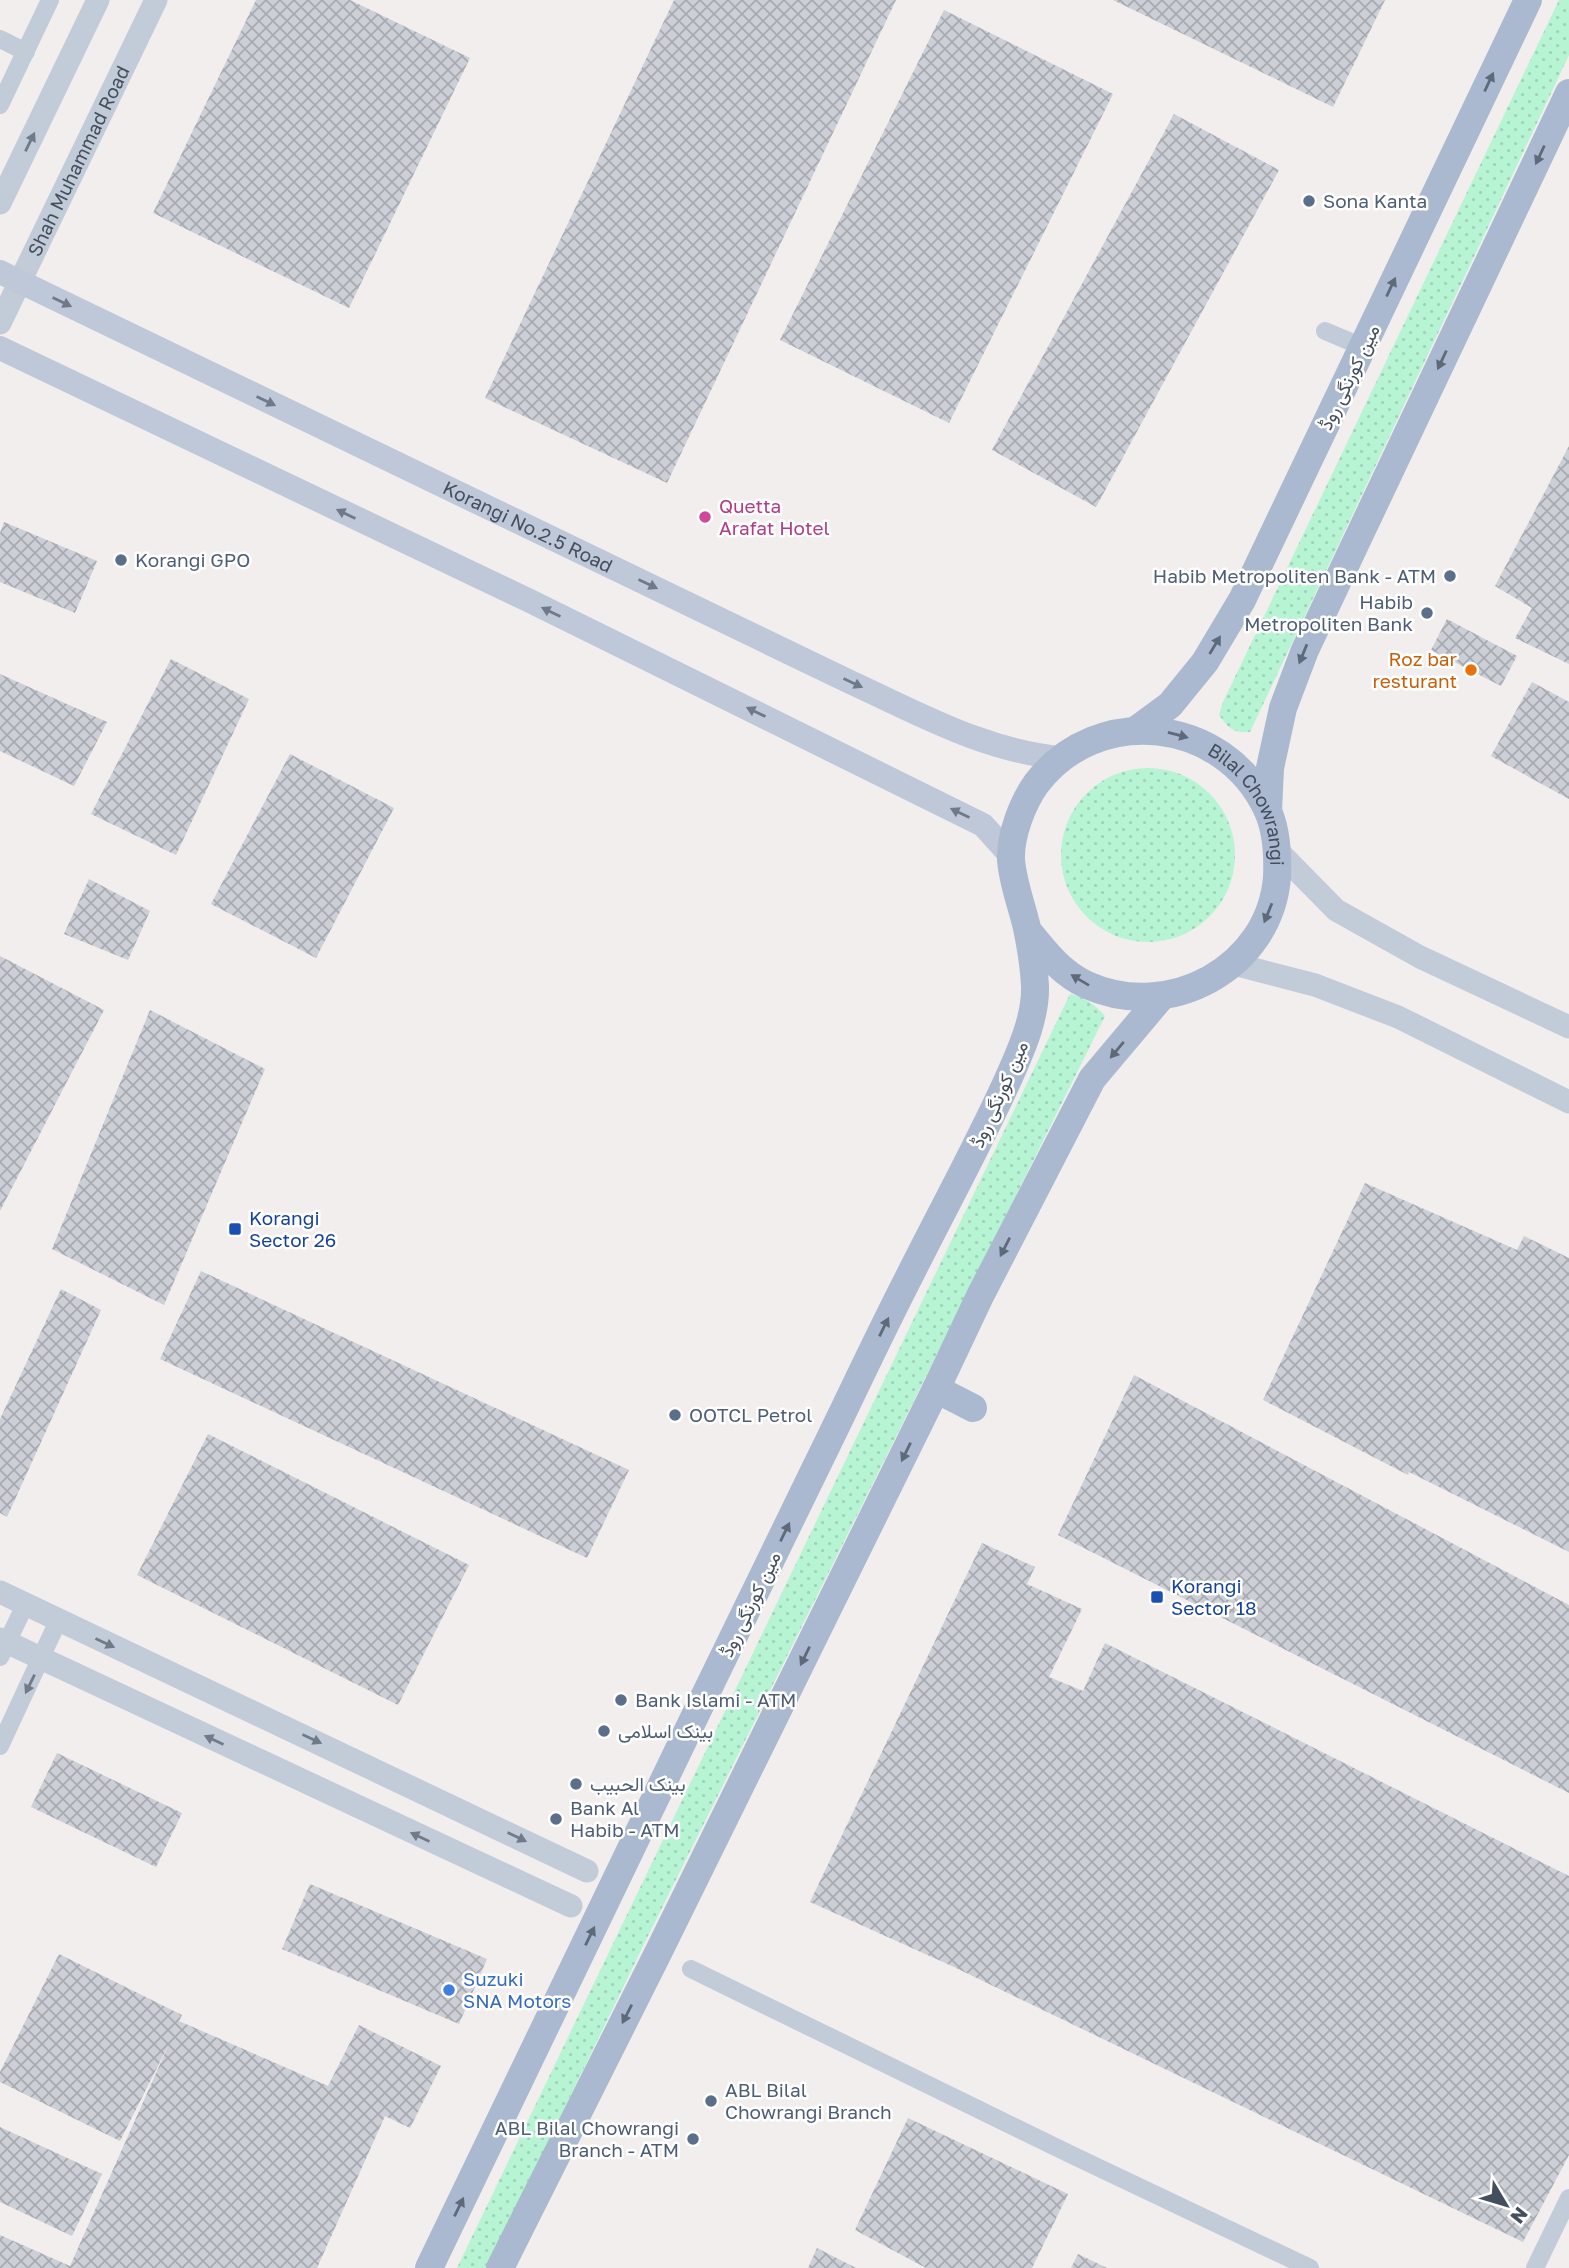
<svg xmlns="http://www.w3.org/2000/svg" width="1569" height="2268" font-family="'Golos Text',Vazirmatn,sans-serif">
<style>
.grass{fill:url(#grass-dots)}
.building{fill:url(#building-cross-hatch)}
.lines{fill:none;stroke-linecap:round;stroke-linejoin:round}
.minor{stroke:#c2cbd8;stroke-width:18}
.tertiary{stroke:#c2cbd8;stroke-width:23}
.secondary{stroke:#bec8d9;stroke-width:24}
.primary{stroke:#aab9d0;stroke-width:28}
.oneway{fill:#5e6a7a}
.oneway2{fill:#707a89}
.oneway3{fill:#6f7989}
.service-dot{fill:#5c6f8a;stroke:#fff;stroke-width:2.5}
.hotel-dot{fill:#d1479c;stroke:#fff;stroke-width:2.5}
.food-dot{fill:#e8710a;stroke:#fff;stroke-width:2.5}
.transit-dot{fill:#1a4fb4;stroke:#fff;stroke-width:2.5}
.shop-dot{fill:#3f7fe0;stroke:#fff;stroke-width:2.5}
.labels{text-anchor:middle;stroke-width:5;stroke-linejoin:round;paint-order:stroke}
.street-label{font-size:19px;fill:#444f5e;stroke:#fff}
.service-label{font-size:19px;fill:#4e5e75;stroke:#fff;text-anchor:start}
.hotel-label{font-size:19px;fill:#b23c85;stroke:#fff;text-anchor:start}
.food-label{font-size:19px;fill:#c56008;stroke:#fff;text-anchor:end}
.transit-label{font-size:19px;fill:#164399;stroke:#fff;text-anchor:start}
.shop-label{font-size:19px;fill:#366cbe;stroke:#fff;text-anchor:start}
</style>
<defs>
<pattern id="grass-dots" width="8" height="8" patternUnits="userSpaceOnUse" patternTransform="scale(1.75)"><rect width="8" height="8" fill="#b6f4d4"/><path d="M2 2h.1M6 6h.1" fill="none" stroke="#9ed3b8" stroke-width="1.8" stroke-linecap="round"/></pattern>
<pattern id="building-cross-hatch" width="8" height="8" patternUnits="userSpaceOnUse" patternTransform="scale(1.75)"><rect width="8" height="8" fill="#cccfd6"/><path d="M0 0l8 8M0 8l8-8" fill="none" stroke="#a7aab1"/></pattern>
</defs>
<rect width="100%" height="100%" fill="#f1eeed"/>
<path class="grass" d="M1559,0H1569V55L1250,732C1233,733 1229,729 1219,715L1223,702Z
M1061 855a87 87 0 1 1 174 0a87 87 0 1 1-174 0Z
M1070,994C1086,998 1094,1004 1105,1016L647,1938L487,2268H457Z"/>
<path class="building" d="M256,0H350L470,58L349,308L153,213Z
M674,0H896L667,483L485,398Z
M1113,0H1385L1333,107Z
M944,10L1113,94L949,423L780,340Z
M1174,114L1279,170L1096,507L992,450Z
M1569,446V664L1515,638L1532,608L1495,586Z
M4,522L97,561L75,613L0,582V533Z
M1447,619L1517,656L1501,686L1431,650Z
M171,659L249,699L176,855L91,814Z
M0,674L107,722L74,786L0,751Z
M1532,682L1569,702V799L1491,756Z
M290,754L394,808L316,958L211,904Z
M89,879L150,911L128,960L64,934Z
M0,956L104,1010L0,1211Z
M150,1010L265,1069L164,1305L52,1249Z
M1365,1183L1517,1250L1524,1236L1569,1258V1552L1409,1472L1408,1475L1263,1400Z
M201,1271L629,1470L587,1558L160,1359Z
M61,1289L101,1310L7,1517L0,1513V1419Z
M1134,1375L1569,1605V1793L1058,1535Z
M208,1434L469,1565L398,1705L137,1575Z
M982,1543L1035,1567L1027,1584L1082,1609L1049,1677L1083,1691L1105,1643L1569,1876V2155L1523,2242L954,1967L810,1902Z
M57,1753L182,1813L156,1867L31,1807Z
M310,1884L487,1959L459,2024L282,1949Z
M59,1954L182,2015L179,2021L328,2086L359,2025L441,2066L410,2128L385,2116L317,2268H0V2235L70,2266L169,2044L120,2141L0,2082V2072Z
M908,2118L1068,2194L1032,2268H926L855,2230Z
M0,2127L102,2174L72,2236L0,2202Z
M817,2248L856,2268H808Z
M1078,2254L1107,2268H1071Z"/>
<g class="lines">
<path class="minor" d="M0,39L26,52
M0,105L50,0
M1325,331L1363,347
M0,1657L25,1605
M0,1746L58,1621
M691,1969L1074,2156L1310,2268
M1535,2268L1569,2198"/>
<g class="tertiary">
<path d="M0,203L98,0"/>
<path id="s1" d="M0,323L156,0"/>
<path d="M1278,851L1336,910L1420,957L1569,1027"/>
<path d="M1234,964L1315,985L1398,1017L1569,1102"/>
<path d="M0,1592L587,1871"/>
<path d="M0,1639L571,1906"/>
</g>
<g class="secondary">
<path id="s2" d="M0,272L850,682C920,714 984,751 1062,758"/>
<path d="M0,348L530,601L983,825L1011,856"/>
</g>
<g class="primary">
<path d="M1136,730L1170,705L1205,662L1242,600L1528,0"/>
<path d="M1268,811L1270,768L1283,708L1305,650L1569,93"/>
<path d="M936,1389L973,1408"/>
<path id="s3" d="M429,2268C560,1999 687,1729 819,1461C850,1398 879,1335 911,1273C944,1207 980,1142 1010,1075C1022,1048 1036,1016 1035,986C1034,967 1031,947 1027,928C1022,906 1013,884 1011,860C1010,836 1022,804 1036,784C1097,703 1224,717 1267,809C1277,830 1278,854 1277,877C1270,968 1169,1022 1087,985C1062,974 1045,952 1028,931"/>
<path d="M500,2268L658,1953L936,1389L980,1296L1092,1079L1161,997"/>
</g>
</g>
<defs><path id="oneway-solid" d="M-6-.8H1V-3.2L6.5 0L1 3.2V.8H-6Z" transform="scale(1.75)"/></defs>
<g class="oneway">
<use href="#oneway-solid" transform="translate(1489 82) rotate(-65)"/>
<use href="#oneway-solid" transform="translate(1540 155) rotate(115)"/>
<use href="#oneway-solid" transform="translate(1391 287) rotate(-65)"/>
<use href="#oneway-solid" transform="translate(1442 360) rotate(115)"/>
<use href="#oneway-solid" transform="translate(1215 645) rotate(-59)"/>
<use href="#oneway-solid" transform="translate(1303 654) rotate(112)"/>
<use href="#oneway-solid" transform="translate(1178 735) rotate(15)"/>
<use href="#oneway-solid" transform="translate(1268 913) rotate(112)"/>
<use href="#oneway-solid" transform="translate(1080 980) rotate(-149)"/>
<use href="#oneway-solid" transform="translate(1117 1050) rotate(130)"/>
<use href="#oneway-solid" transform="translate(1005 1247) rotate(117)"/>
<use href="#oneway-solid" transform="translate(884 1327) rotate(-64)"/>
<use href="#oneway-solid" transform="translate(906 1452) rotate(116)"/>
<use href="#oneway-solid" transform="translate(785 1532) rotate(-64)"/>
<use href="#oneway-solid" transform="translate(805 1656) rotate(116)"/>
<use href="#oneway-solid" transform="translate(590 1936) rotate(-64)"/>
<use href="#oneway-solid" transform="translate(627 2014) rotate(117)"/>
<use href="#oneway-solid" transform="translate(459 2207) rotate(-64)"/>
</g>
<g class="oneway2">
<use href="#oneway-solid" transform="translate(30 142) rotate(-64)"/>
<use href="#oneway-solid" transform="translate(105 1643) rotate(25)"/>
<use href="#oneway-solid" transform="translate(30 1684) rotate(116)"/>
<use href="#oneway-solid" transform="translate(312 1739) rotate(25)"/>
<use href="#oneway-solid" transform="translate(214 1740) rotate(-155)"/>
<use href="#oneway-solid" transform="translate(420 1837) rotate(-155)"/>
<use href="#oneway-solid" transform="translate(517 1837) rotate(26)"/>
</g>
<g class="oneway3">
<use href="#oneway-solid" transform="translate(62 302) rotate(26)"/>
<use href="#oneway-solid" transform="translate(266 401) rotate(26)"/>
<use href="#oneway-solid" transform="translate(346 514) rotate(-154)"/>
<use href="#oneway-solid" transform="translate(648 584) rotate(26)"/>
<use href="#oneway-solid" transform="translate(551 612) rotate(-154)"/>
<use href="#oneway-solid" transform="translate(853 683) rotate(25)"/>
<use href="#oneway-solid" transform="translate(756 712) rotate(-154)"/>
<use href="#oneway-solid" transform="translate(960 813) rotate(-154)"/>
</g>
<g class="service-dot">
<circle cx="1309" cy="201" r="7"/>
<circle cx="121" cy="560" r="7"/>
<circle cx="1450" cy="576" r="7"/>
<circle cx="1427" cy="613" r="7"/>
<circle cx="675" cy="1415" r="7"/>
<circle cx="621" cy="1700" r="7"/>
<circle cx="604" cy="1731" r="7"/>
<circle cx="576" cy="1784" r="7"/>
<circle cx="556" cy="1819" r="7"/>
<circle cx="711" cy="2101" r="7"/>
<circle cx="693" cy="2139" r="7"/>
</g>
<circle class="hotel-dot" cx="705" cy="517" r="7"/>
<circle class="food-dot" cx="1471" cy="670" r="7"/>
<g class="transit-dot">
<rect x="228" y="1222" width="14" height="14" rx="3.5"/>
<rect x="1150" y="1590" width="14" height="14" rx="3.5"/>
</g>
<circle class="shop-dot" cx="449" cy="1990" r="7"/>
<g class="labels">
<g class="street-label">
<text dy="7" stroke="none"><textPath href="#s1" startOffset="180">Shah Muhammad Road</textPath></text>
<text transform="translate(1349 377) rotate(-64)" y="7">مین کورنگی روڈ</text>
<text dy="7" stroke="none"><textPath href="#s2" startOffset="586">Korangi No.2.5 Road</textPath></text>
<text dy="7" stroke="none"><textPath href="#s3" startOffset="1895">Bilal Chowrangi</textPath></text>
<text transform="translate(999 1094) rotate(-66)" y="7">مین کورنگی روڈ</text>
<text transform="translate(750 1604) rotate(-64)" y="7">مین کورنگی روڈ</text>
</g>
<g class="service-label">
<text x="1323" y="208">Sona Kanta</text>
<text x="135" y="567">Korangi GPO</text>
<text x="1436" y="583" text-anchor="end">Habib Metropoliten Bank - ATM</text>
<text x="1413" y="609" text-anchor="end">Habib<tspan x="1413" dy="22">Metropoliten Bank</tspan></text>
<text x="689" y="1422">OOTCL Petrol</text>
<text x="635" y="1707">Bank Islami - ATM</text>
<text x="618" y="1738">بینک اسلامی</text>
<text x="590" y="1791">بينک الحبيب</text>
<text x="570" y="1815">Bank Al<tspan x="570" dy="22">Habib - ATM</tspan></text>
<text x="725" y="2097">ABL Bilal<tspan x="725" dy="22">Chowrangi Branch</tspan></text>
<text x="679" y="2135" text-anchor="end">ABL Bilal Chowrangi<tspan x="679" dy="22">Branch - ATM</tspan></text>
</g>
<g class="hotel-label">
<text x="719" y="513">Quetta<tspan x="719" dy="22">Arafat Hotel</tspan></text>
</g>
<g class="food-label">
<text x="1457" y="666">Roz bar<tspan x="1457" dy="22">resturant</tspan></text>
</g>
<g class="transit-label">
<text x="249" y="1225">Korangi<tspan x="249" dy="22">Sector 26</tspan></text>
<text x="1171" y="1593">Korangi<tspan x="1171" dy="22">Sector 18</tspan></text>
</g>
<g class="shop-label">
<text x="463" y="1986">Suzuki<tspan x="463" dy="22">SNA Motors</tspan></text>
</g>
</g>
<g transform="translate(1506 2205) rotate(128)" stroke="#ffffff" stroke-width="5" paint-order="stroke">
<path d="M0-5L12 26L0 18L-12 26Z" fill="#444f5e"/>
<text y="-10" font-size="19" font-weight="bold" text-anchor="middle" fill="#444f5e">N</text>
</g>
</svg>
